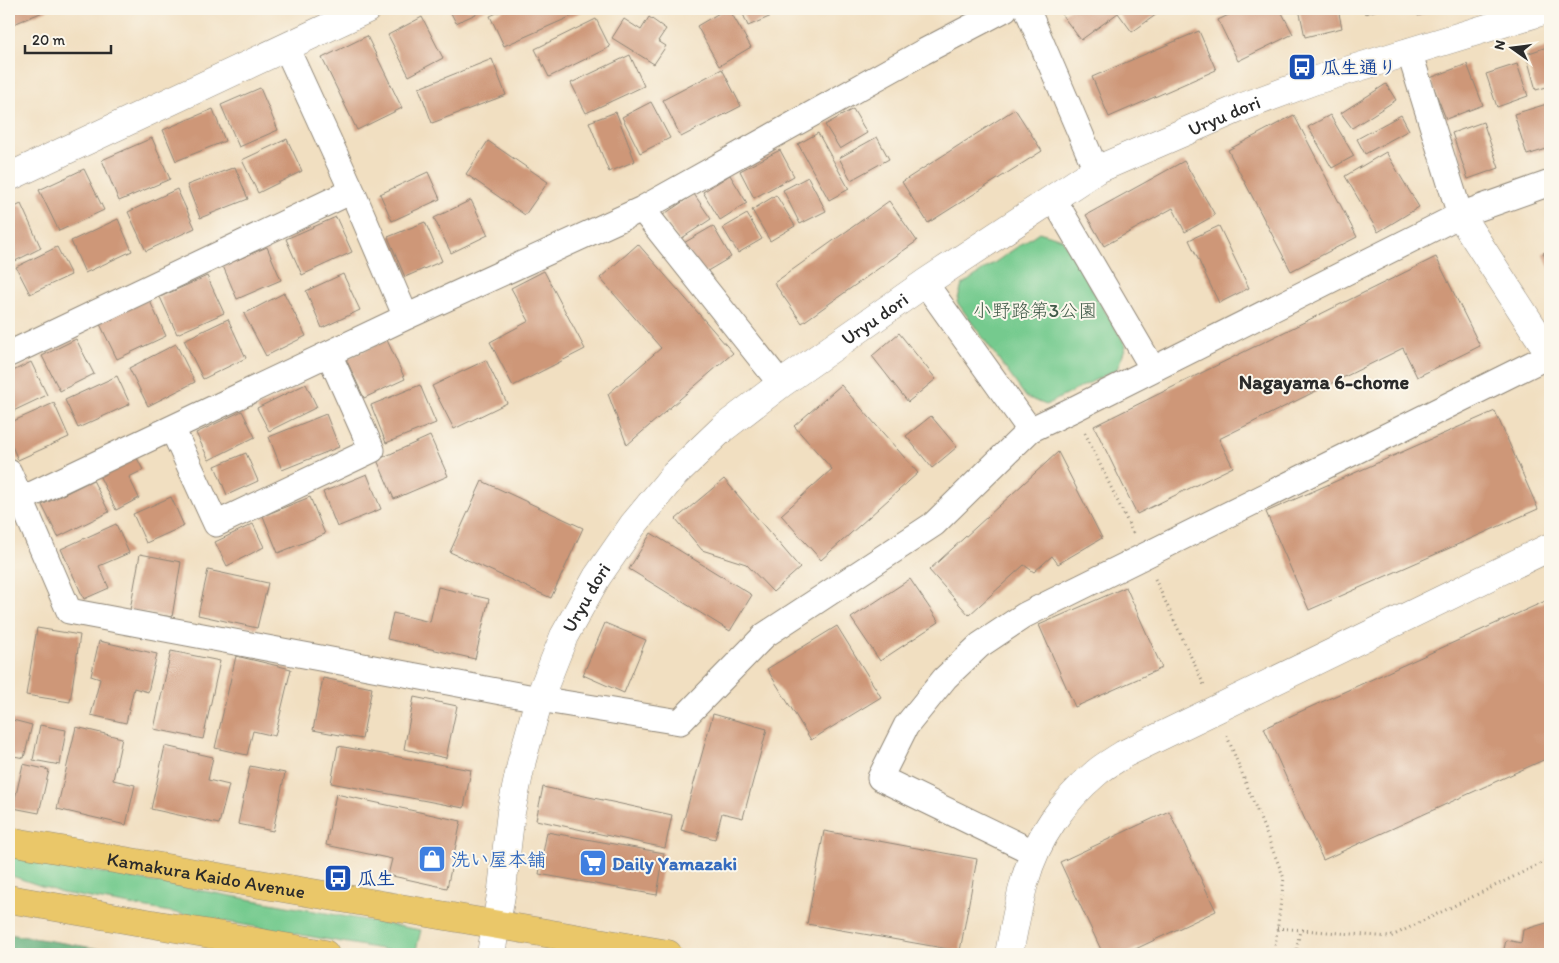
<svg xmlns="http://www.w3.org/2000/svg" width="1559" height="963" font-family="Itim,'Klee One',sans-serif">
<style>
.green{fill:#75ca8e;stroke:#507a5c}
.forest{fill:#60ae79;stroke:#466c52}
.building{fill:#ce9778}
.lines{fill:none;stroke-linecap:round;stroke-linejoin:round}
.minor-casing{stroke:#8e8576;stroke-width:27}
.tertiary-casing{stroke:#8e8576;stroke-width:29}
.primary-casing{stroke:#8e8576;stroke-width:29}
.path{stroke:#8e8576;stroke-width:3;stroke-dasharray:1 4;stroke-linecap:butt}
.minor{stroke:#fff;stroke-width:25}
.tertiary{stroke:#fff;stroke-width:28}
.primary{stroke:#eac769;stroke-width:28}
.labels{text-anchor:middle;stroke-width:4;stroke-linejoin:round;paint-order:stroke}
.transit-label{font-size:19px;font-weight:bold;fill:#164399;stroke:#fbf7ec;text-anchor:start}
.street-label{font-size:19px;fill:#2b2b2b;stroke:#fbf7ec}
.park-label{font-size:19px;fill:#415b49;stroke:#fbf7ec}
.shop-label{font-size:19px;font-weight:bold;fill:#366cbe;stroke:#fbf7ec;text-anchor:start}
.neighbourhood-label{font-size:20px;font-weight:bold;fill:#2b2b2b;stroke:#fbf7ec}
</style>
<rect width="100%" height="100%" fill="#fbf7ec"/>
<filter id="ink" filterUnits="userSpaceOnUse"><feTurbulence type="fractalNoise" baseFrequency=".02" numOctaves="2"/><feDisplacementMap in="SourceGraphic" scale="10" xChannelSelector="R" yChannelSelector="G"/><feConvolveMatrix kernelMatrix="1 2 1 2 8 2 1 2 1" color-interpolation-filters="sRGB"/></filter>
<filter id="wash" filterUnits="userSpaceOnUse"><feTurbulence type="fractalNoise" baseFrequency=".0096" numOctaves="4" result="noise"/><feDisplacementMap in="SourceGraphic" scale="20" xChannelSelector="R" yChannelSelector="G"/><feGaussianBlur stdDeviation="1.12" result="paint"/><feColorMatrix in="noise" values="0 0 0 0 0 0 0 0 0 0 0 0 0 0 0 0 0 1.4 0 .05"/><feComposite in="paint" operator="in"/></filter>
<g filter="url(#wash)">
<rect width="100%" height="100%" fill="#f1dfc1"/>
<path class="green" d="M1039,232L1062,239L1126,346L1117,369L1046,405L1026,397L957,302L962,285Z
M9,856L420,930H421L415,954H410L62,893L9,875Z"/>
<path class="forest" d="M9,934L130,954H9Z"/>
<g id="blocks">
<path class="building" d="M9,9H50L9,26Z
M449,9H487L456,23Z
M506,9H588L504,46L490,16Z
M726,9H729L751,47L719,66L697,26Z
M741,9H788L748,26Z
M1070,9H1164L1132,32L1118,13L1081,40L1062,15Z
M1241,9H1280L1293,34L1238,61L1218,20Z
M1299,9H1338L1342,28L1305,37Z
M1364,9H1381L1365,14Z
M1415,9H1437L1418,16Z
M422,17L443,58L409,76L388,35Z
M649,17L666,29L658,41L666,46L654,64L612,38L624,19L641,30Z
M596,19L610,47L549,77L535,49Z
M1199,31L1216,70L1109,117L1092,77Z
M367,36L402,108L357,130L322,58Z
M1550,46V86L1536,90L1526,54Z
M630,55L644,86L586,113L571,83Z
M492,59L506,95L432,123L419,88Z
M1467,64L1483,105L1446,119L1430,78Z
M1517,64L1528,96L1497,107L1486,74Z
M722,69L741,106L681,137L663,100Z
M1386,84L1396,100L1352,128L1341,113Z
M260,88L278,130L239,147L221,105Z
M651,102L670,138L640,153L622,117Z
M1550,103V148L1527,155L1514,114Z
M213,109L225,141L176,161L163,130Z
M853,109L867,133L840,149L825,125Z
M1015,109L1042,151L928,223L902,182Z
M616,112L635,161L609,172L589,122Z
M1294,115L1357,237L1291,271L1228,150Z
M1330,115L1354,156L1332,168L1308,127Z
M1401,115L1409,130L1365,154L1357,139Z
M1483,122L1499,168L1468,179L1452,133Z
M818,133L849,189L829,200L798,144Z
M877,137L889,159L851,180L839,158Z
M152,138L170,179L119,201L102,160Z
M287,139L302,171L258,193L242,160Z
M488,141L548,182L525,215L466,174Z
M780,150L794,176L754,198L740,171Z
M1386,152L1419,207L1378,232L1345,176Z
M1184,161L1215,215L1185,232L1173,208L1104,246L1086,215Z
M235,167L248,199L200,218L187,185Z
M84,169L104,210L59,231L39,190Z
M428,172L440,199L392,221L380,194Z
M730,175L747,203L720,220L703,192Z
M808,177L826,211L800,224L783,190Z
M177,189L195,228L146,251L128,212Z
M694,194L711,219L679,240L663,215Z
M776,195L795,226L770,241L752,210Z
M471,200L488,235L451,253L434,218Z
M889,201L917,241L802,323L774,283Z
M21,204L41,248L9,264V210Z
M747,214L762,239L738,253L723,228Z
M336,217L352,252L302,275L286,239Z
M118,219L132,251L85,273L71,241Z
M425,222L442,261L405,277L388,237Z
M713,226L731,257L704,273L682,244Z
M1219,226L1249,288L1219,303L1189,240Z
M638,244L733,353L627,445L608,394L661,348L600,278Z
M57,247L71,275L30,294L16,267Z
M267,247L281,280L237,299L223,266Z
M1550,250V269L1543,253Z
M1436,257L1480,346L1417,377L1403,348L1219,439L1233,467L1137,514L1094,426Z
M544,271L585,349L513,386L490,342L529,321L511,288Z
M343,274L360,310L322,328L306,291Z
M207,276L224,313L177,334L160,297Z
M284,293L306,336L266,356L244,314Z
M149,299L166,336L117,359L99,322Z
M228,319L246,358L203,379L184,340Z
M899,333L936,379L908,402L872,356Z
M76,339L94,374L60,391L42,356Z
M387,340L405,379L364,398L346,359Z
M176,344L195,382L148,406L129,368Z
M486,360L507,403L454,429L432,386Z
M31,362L47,395L9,413V373Z
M117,376L130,404L78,428L65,400Z
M306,384L317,407L269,431L257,408Z
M420,385L436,423L386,443L371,405Z
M841,385L918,473L821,560L781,515L832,469L794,426Z
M54,403L69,437L18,460L9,439V423Z
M242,411L255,437L209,460L196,433Z
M1495,411L1538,509L1309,610L1266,512Z
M326,414L339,447L282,470L269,437Z
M931,416L957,447L932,468L906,436Z
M430,436L448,476L394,499L377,460Z
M1058,452L1102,538L1058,564L1052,556L1034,572L1024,565L969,615L929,570Z
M246,453L258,481L227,495L215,466Z
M136,456L143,470L129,477L139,498L116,510L99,475Z
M367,474L381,509L337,527L323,492Z
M724,479L800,568L773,592L746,564L702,550L676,519Z
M93,480L109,512L58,537L42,505Z
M482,481L583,528L551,598L450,552Z
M171,497L184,526L146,543L133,514Z
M310,497L325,534L278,553L263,516Z
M116,524L129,553L99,566L109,588L84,599L61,549Z
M253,524L264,547L227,566L215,542Z
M651,533L752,595L730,631L629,569Z
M140,554L181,562L172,617L130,610Z
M208,570L268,583L257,628L198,615Z
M910,579L939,622L880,661L851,618Z
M438,587L489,599L475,659L387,639L393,613L430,622Z
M1126,587L1162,668L1075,707L1039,625Z
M1550,599V757L1323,860L1264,728Z
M605,623L646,640L624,693L583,675Z
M837,626L881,697L811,740L767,669Z
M37,628L80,635L70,702L26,695Z
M99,641L157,654L148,692L134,688L126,723L91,715L100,679L91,676Z
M171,651L220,661L203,739L154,729Z
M236,656L291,669L275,736L253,731L247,755L215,748Z
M323,678L372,688L362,739L313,730Z
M414,697L457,706L446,758L404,749Z
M713,714L767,729L743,818L722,813L715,839L681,830Z
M9,719L32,725L24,758L9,755Z
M40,725L66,730L60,765L33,760Z
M76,727L122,738L113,780L135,785L126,825L57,809Z
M165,746L213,757L208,780L229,785L219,824L151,809Z
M338,746L471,770L464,808L331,783Z
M23,764L49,770L39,813L13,808Z
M250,766L285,773L273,831L238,824Z
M543,787L672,815L665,848L536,820Z
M336,794L461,821L447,888L388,875L392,859L326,845Z
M1169,811L1216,911L1125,954H1103L1060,862Z
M824,831L977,859L960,951L807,924Z
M547,832L664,853L657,895L539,874Z
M1550,922V954H1503L1506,940L1521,943L1523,930Z"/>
</g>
</g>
<g filter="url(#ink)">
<use href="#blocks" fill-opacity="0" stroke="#8e8576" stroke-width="1"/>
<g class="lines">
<g class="minor-casing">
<path id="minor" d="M1027,9L1096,170
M286,47L352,191L406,317
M1409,51L1460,215
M1053,198L1153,369
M642,209L781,384
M925,283L1030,430
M9,354L352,191
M172,428L216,524L372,450L329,354
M9,472L69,611L539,699L680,722L765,635L934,524L1030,430L1074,409L1460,215L1550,183
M20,500L406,317L642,209L923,52L1005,9
M1035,853L880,778L906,726L945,678L980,645L1025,615L1550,355"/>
</g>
<g class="tertiary-casing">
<g id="tertiary">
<path d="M9,177L367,9"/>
<path d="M1460,215L1550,354"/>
<path id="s1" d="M491,954L502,889L511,812L522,760L539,699L564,636L597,577L633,525L675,474L722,429L781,384L925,283L1096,170L1240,108L1313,81L1550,9"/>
<path d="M1009,954C1014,929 1018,904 1025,880C1036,839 1064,800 1096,773C1104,766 1115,760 1124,754L1550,547"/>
</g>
</g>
<g class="primary-casing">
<g id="primary">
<path id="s2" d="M9,841L668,954"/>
<path d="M9,899L325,954"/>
</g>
</g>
<path class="path" d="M1085,433L1133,533
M1155,579L1204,685
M1227,736L1284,878L1274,954
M1277,928L1390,937L1550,859
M1296,954L1300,930"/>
<use href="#minor" class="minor"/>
<use href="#tertiary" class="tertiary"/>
<use href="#primary" class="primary"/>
</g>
</g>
<defs>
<g id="bus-square" transform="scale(1.4375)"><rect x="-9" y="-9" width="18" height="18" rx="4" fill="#1a4fb4" stroke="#fbf7ec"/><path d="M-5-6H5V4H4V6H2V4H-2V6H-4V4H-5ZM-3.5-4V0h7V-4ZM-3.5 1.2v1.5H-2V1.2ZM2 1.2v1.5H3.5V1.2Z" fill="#fff"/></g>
<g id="shop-square" transform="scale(1.4375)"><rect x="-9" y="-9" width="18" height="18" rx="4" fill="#3f7fe0" stroke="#fbf7ec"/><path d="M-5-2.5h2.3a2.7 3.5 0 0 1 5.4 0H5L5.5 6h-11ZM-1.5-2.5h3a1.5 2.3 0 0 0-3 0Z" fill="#fff"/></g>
<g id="supermarket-square" transform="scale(1.4375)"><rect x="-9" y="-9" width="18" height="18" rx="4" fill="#3f7fe0" stroke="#fbf7ec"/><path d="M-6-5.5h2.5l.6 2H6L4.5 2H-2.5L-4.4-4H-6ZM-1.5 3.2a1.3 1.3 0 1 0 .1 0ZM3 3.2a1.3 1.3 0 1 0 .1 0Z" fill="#fff"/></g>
</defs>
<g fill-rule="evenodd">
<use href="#bus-square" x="1302" y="67"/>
<use href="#shop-square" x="432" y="859"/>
<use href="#supermarket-square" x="593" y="863"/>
<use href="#bus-square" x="338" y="878"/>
</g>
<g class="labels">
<g class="transit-label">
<text x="1321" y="74">瓜生通り</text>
<text x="357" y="885">瓜生</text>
</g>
<g class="street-label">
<text dy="7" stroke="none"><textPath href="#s1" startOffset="1184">Uryu dori</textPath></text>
<text dy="7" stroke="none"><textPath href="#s1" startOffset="778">Uryu dori</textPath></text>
<text dy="7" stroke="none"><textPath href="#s1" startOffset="372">Uryu dori</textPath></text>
<text dy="7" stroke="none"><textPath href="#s2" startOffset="200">Kamakura Kaido Avenue</textPath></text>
</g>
<g class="park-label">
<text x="1035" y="317">小野路第3公園</text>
</g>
<g class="shop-label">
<text x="451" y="866">洗い屋本舗</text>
<text x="612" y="870">Daily Yamazaki</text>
</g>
<g class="neighbourhood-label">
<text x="1324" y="389">Nagayama 6-chome</text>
</g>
</g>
<rect width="1559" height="963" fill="none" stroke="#fbf7ec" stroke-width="30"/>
<g transform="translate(1512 48) rotate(284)" stroke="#fbf7ec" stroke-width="4" paint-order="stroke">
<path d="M0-4L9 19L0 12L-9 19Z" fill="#2b2b2b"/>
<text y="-8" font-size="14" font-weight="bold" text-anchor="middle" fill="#2b2b2b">N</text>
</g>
<path d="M25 45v8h86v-8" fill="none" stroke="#2b2b2b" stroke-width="2.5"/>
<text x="32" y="45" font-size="15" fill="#2b2b2b" stroke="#fbf7ec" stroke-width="4" paint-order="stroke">20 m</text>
</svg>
